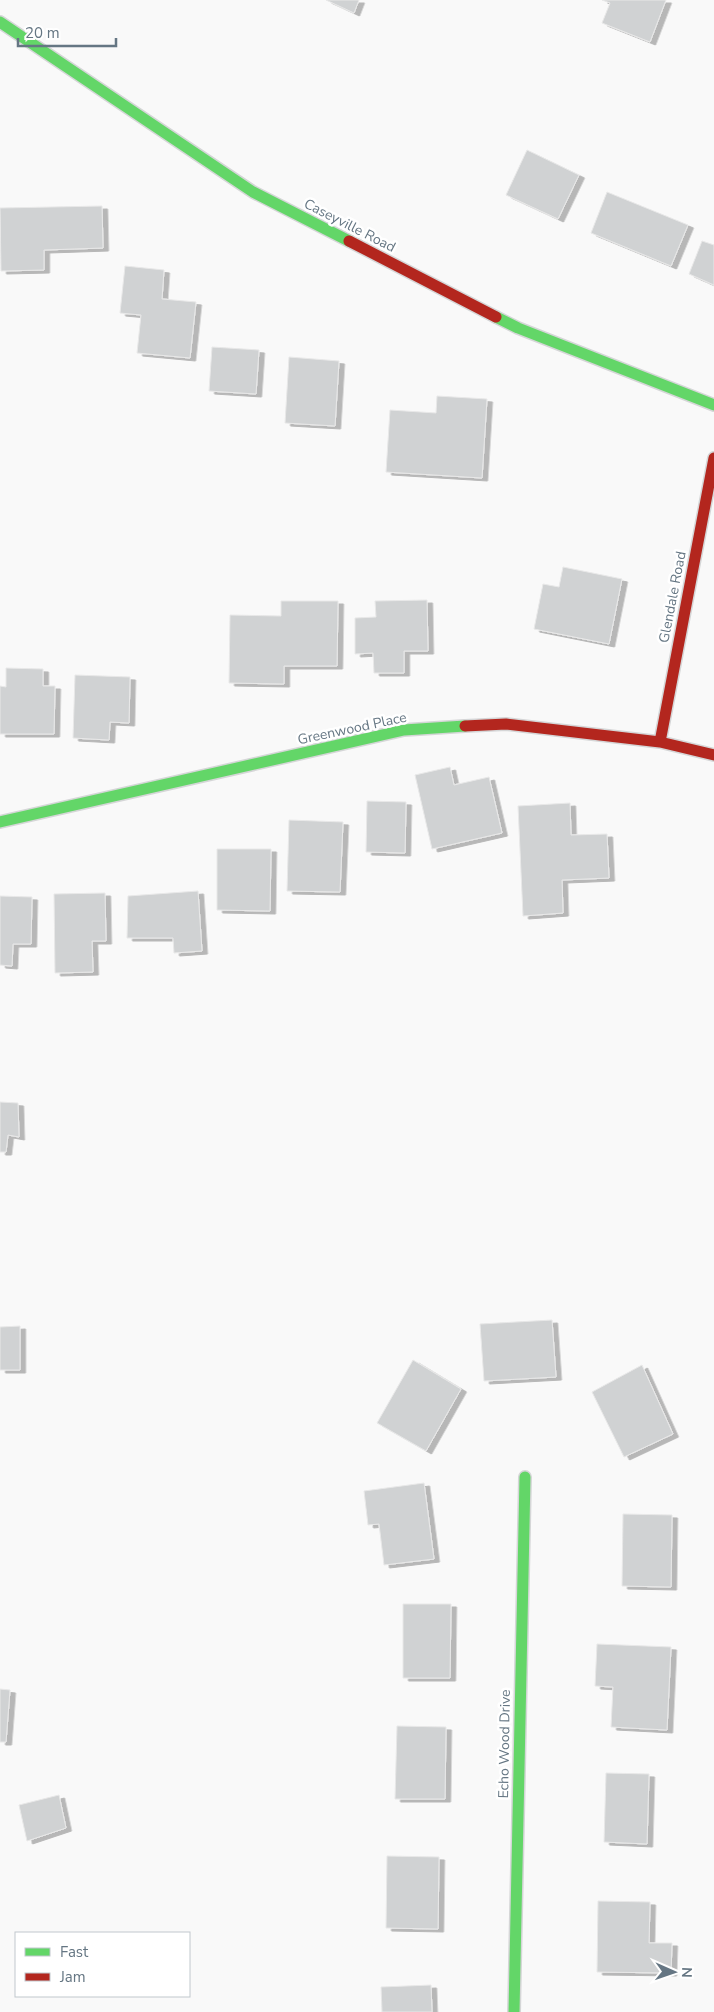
<svg xmlns="http://www.w3.org/2000/svg" width="714" height="2012" font-family="'Nunito Sans',sans-serif">
<style>
.building{fill:#d0d2d3;stroke:#e8e8e8;filter:url(#shadow)}
.lines{fill:none;stroke-linecap:round;stroke-linejoin:round}
.fast-casing{stroke:#d5d6d7;stroke-width:14}
.jam-casing{stroke:#d5d6d7;stroke-width:14}
.fast{stroke:#63d668;stroke-width:11}
.jam{stroke:#b3261e;stroke-width:11}
.labels{text-anchor:middle;stroke-width:5;stroke-linejoin:round;paint-order:stroke}
.street-label{font-size:14px;fill:#657683;stroke:#fff}
</style>
<defs>
<filter id="shadow"><feDropShadow dx="5.5" dy="3" stdDeviation="0" flood-color="#0004"/></filter>
</defs>
<rect width="100%" height="100%" fill="#f9f9f9"/>
<path class="building" d="M326,0H359L354,13Z
M602,0H666L650,42L602,23L610,3Z
M527,150L579,175L558,219L506,195Z
M607,192L688,225L671,266L591,233Z
M102,206L103,248L44,250V270L1,271L0,208Z
M702,241L714,245V285L689,274Z
M125,266L164,270L162,299L196,302L190,358L137,353L141,315L120,313Z
M212,347L259,350L256,394L209,391Z
M289,357L339,361L335,426L285,423Z
M437,396L487,399L482,478L386,472L390,410L436,413Z
M563,567L622,579L609,644L534,629L543,584L559,587Z
M427,600L428,651H404V673H374L373,653L355,654V618L376,617L375,601Z
M281,601H338L337,666H284V684L229,683L230,615L281,616Z
M6,668L43,669V686H55L54,734H0V686L6,687Z
M75,675L130,677L129,723L110,722L109,740L73,738Z
M450,767L454,785L489,777L502,833L432,849L415,775Z
M367,801L406,802L405,853L366,852Z
M570,803L571,835L607,834L609,878L562,880L563,913L523,916L518,806Z
M289,820L343,822L340,892L287,891Z
M217,849H271L270,911L217,910Z
M198,891L202,951L174,953L173,938H127L128,896Z
M105,893L106,941H92L93,972L55,973L54,894Z
M0,896L32,897L31,944H13L12,966L0,965Z
M0,1102L18,1103L19,1137L8,1135L6,1152H0Z
M552,1320L556,1377L484,1381L480,1324Z
M20,1326V1370H0V1327Z
M413,1360L461,1389L426,1451L377,1423Z
M642,1365L673,1434L624,1457L592,1392Z
M424,1483L434,1559L384,1565L379,1524L368,1525L364,1491Z
M623,1514L672,1515L671,1587L622,1586Z
M403,1604H451L450,1678H403Z
M597,1644L671,1647L667,1730L611,1727L613,1687L595,1686Z
M0,1689L10,1690L6,1742H0Z
M397,1726L446,1727L445,1799H395Z
M606,1773L649,1774L647,1844L604,1842Z
M59,1795L66,1828L27,1841L19,1805Z
M387,1856L439,1857L438,1929L386,1928Z
M598,1901L650,1902L649,1943H672L671,1973L597,1972Z
M431,1985L432,2012H382L381,1987Z"/>
<g class="lines">
<g class="fast-casing">
<path id="fast" d="M0,22L253,192L349,241
M496,317L518,328L714,405
M0,822L404,730L465,726
M514,2012L525,1477"/>
</g>
<g class="jam-casing">
<path id="jam" d="M349,241L496,317
M465,726L506,724L660,742L714,755
M660,742L714,458"/>
</g>
<use href="#fast" class="fast"/>
<use href="#jam" class="jam"/>
</g>
<g class="labels">
<g class="street-label">
<text transform="translate(350 225) rotate(27)" y="5">Caseyville Road</text>
<text transform="translate(672 597) rotate(-79)" y="5">Glendale Road</text>
<text transform="translate(352 728) rotate(-12)" y="5">Greenwood Place</text>
<text transform="translate(504 1744) rotate(-89)" y="5">Echo Wood Drive</text>
</g>
</g>
<rect x="15" y="1932" width="175" height="65" fill="#ffffff" stroke="#c1c8cd"/>
<rect x="25" y="1948" width="25" height="8" fill="#63d668" stroke="#c1c8cd"/>
<text x="60" y="1957" font-size="15" fill="#657683">Fast</text>
<rect x="25" y="1973" width="25" height="8" fill="#b3261e" stroke="#c1c8cd"/>
<text x="60" y="1982" font-size="15" fill="#657683">Jam</text>
<g transform="translate(674 1972) rotate(92)" stroke="#ffffff" stroke-width="4" paint-order="stroke">
<path d="M0-4L9 19L0 12L-9 19Z" fill="#657683"/>
<text y="-8" font-size="14" font-weight="bold" text-anchor="middle" fill="#657683">N</text>
</g>
<path d="M18 38v8h98v-8" fill="none" stroke="#657683" stroke-width="2.5"/>
<text x="25" y="38" font-size="15" fill="#657683" stroke="#ffffff" stroke-width="4" paint-order="stroke">20 m</text>
</svg>
